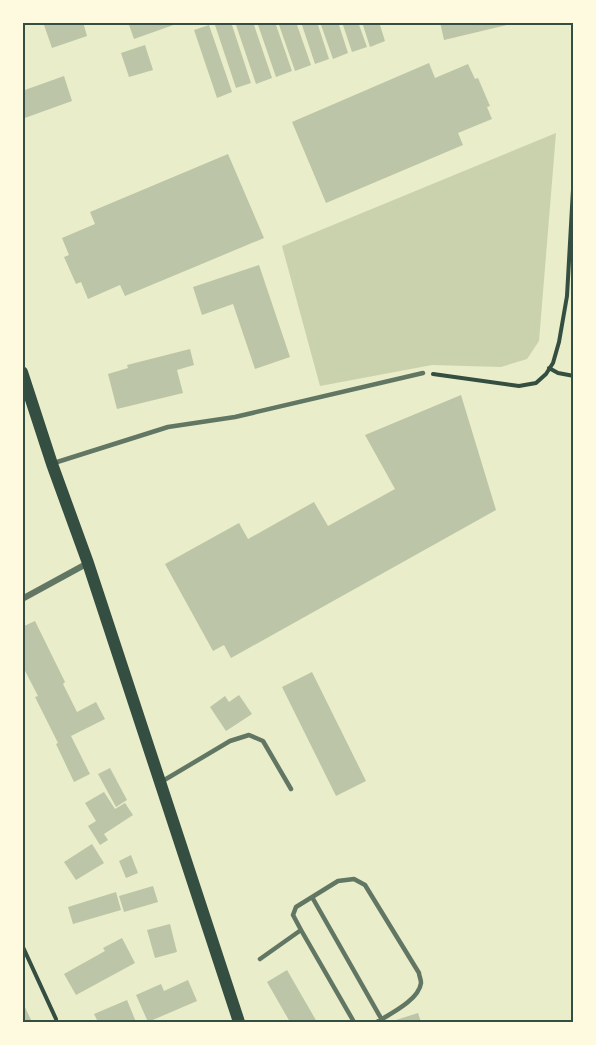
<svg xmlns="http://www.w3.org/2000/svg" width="596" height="1045" font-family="Lato,sans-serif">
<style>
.green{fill:#cad2ad}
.building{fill:#bcc5a7}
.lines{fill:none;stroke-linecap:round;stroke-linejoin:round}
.path{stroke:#344e41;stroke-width:4}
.service{stroke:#617663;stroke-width:4.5}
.minor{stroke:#617663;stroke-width:6}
.secondary{stroke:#344e41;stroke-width:12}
.neatline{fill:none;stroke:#344e41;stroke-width:2}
</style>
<rect width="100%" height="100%" fill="#e9edc9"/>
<path class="green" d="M556,133L539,341L527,359L501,367L432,365L320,386L282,246Z"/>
<path class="building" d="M43,22H83L87,36L52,48Z
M128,22H179V23L134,39Z
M222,22H231L251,83L236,88L215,25Z
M235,22H253L272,78L256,84Z
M257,22H275L292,71L276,77Z
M278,22H296L311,65L295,71Z
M301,22H317L329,59L315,64Z
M320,22H338L348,53L333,59Z
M342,22H358L367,47L352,52Z
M362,22H379L385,41L370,47Z
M440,22H515V23L444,40Z
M209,25L232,92L217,98L194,30Z
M145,45L153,70L129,77L121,53Z
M429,63L435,78L468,64L475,79L478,78L490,106L487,107L492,119L458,133L463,145L326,203L292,122Z
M64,76L72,101L22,119V91Z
M228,154L264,238L125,296L120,285L88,299L81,282L76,284L64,257L69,255L62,238L95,224L90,212Z
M259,265L290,357L255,369L233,304L202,315L193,287Z
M190,349L194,365L177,370L183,393L117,409L108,374L128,368L127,365Z
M461,395L496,510L231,658L224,645L213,651L165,564L239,523L248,539L314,502L328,526L395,489L365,435Z
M35,621L65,682L63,684L77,712L96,702L105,719L71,736L90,774L74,782L56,744L58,743L35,697L38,696L22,665V627Z
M312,672L366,781L336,796L282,687Z
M239,695L252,714L226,731L210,707L225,696L229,702Z
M110,768L127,800L116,807L98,774Z
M104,792L115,809L125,803L133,815L104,834L108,840L100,845L88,826L96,821L85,803Z
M92,844L104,863L76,880L64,862Z
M131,855L138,873L126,878L119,861Z
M153,886L158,902L124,912L119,896Z
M116,892L121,910L73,924L68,907Z
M170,924L177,952L155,958L147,930Z
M122,938L135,963L76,995L64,974L105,951L103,948Z
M287,970L317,1022H290L267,982Z
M188,980L197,1001L148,1022L136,995L161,984L164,991Z
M127,1000L136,1022H98L94,1014Z
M22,1001L32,1022H22Z
M418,1013L421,1022H397L396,1020Z"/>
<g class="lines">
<path class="path" d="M549,368L558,373L574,376
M433,374L519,386L536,383L546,374L553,363L559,342L567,296L574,172
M22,945L56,1019"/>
<path class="service" d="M54,463L168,427L235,417L423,373
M161,782L230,741L249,735L263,741L291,789
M312,897L382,1020
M301,930L293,915L296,907L338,881L354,879L365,885L419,973C419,976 421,979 421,983C419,1000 390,1014 377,1022
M260,959L301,930L354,1022"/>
<path class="minor" d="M22,599L88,563"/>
<path class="secondary" d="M22,372L52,464L88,563L239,1022"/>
</g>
<rect width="596" height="1045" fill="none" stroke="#fefae0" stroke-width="48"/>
<rect x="24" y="24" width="548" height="997" class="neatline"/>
</svg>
